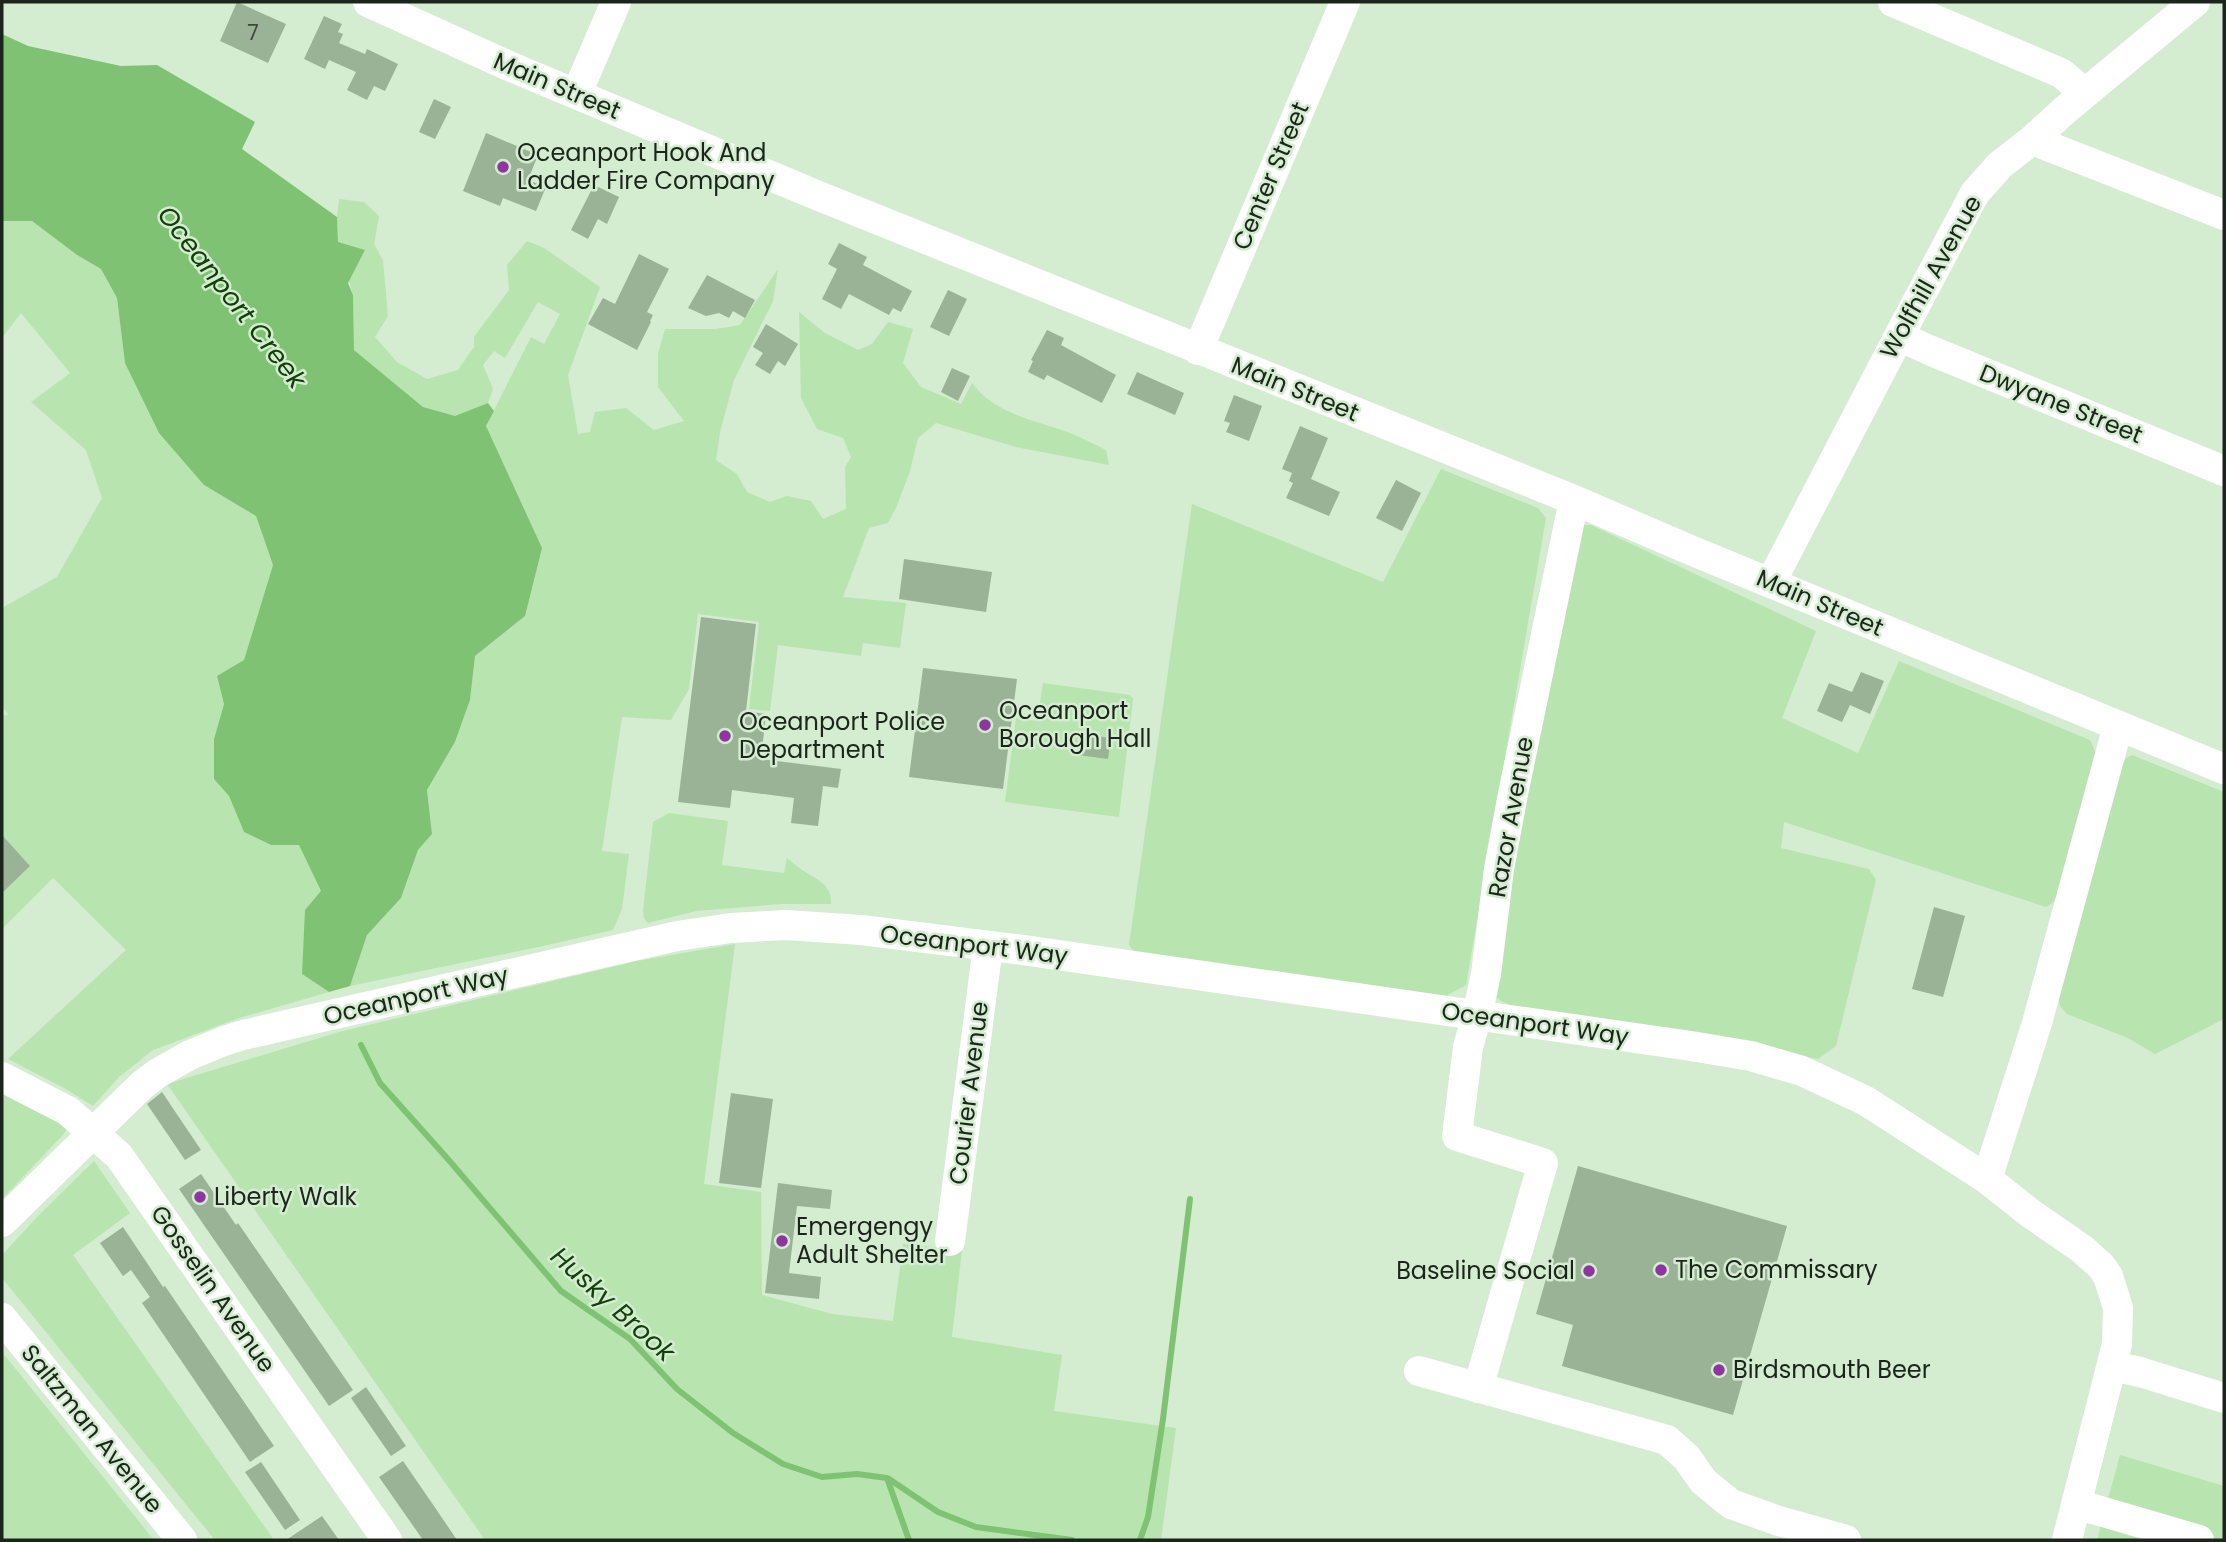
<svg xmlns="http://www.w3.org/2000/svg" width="2226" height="1542" font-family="Poppins,sans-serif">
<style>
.green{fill:#b8e4b0}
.water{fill:#7fc274}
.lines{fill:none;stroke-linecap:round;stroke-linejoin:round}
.stream{stroke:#7fc274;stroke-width:6}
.building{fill:#9ab296}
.minor{stroke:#fff;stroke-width:30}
.poi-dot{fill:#8f35a1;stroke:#d4ecd0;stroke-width:2.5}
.labels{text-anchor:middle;stroke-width:5;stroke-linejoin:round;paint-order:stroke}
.number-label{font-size:21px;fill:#3c483a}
.street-label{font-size:24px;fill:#1c251b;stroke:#d4ecd0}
.poi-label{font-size:24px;fill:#1c251b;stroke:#d4ecd0;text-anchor:start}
.water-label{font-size:26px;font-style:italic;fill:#13400a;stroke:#d4ecd0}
</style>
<rect width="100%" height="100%" fill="#d4ecd0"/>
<path class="green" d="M339,199L364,202L379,216L374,244L383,260L388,316L375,337L397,362L427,379L458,370L474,347V337L509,290L507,265L527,241L544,248L600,287L568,375L578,434L590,432L595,412L626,408L654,430L684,421L658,387V354L665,329H716L740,325L778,269L773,301L734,380L720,432L716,460L737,474L747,492L770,502L787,496L811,501L823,519L846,509L845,467L851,457L843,438L817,429L801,398L799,312L825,333L858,350L872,344L888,322L913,329L903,363L921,387L961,404L972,383C996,415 1035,420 1070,433C1083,438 1094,444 1106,450L1109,465L1016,447L936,423L918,438L910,471L896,508L888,523L869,528L843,597L906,603L900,648L863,643L861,656L778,645L770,711L749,709L759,622L698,614L689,689L671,720L622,717L602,851L629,854L622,909L613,930L543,946L350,986L367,935L401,898L418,850L432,834L427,790L455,742L470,700L475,656L525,616L486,426L531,337L544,344L560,314L538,302L505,358L494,351L483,365L493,389L488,403L455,417L423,407L354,350L353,295L338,242L337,217Z
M2,221H32L77,255L101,269L117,298L125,363L204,485L256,516L273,565L244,661L217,676L224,704L214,739V779L229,796L244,832L271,845L299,844L321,891L302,974L329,992L239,1018L153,1050L119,1077L93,1106L66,1089L8,1059L126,950L53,878L2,929V712L5,716L8,714L2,707V608L57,577L102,498L86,450L31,402L70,373L21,313L2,338Z
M1441,469L1538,508L1546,518L1466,985L1442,998L1138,957L1129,945L1192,504L1383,582Z
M1583,525H1591L1816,631L1782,718L1858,753L1899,661L2090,740L2096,753L2055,901L2046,907L1784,822L1781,848L1869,869L1876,880L1836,1046L1818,1059L1513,1006L1501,1001L1493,994L1492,974L1570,536Z
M1043,683L1130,695L1133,699L1119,817L1005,802L1016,718L1037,721Z
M2132,755L2224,792V1019L2155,1054L2128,1038L2067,1014L2060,1006L2058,996L2118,774L2126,758Z
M669,813L728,821L722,865L784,873L787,858C793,863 800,869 807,873C820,881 832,886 831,904H781L696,911L648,923L644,918L643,911L653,822Z
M735,944L704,1184L761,1192L762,1295L832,1314L893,1321L903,1244L962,1250L952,1337L1062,1355L1054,1411L1176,1428L1161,1540H485L167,1084L339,1032L637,961Z
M2,1092L57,1119L67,1129L62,1136L2,1199Z
M94,1161L130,1213L73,1255L274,1540H215L2,1278V1255L39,1215Z
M2,1352L154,1540H2Z
M2120,1455L2224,1486V1540H2097Z"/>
<path class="water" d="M2,34L28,46L121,66L157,65L255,122L242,149L337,217L338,242L365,250L348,283L353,295L354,350L423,407L455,416L488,403L494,411L486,426L542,548L525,616L475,656L470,700L455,742L427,790L432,834L418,850L401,898L367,935L350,986L329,992L302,974L305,910L321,891L299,845H271L244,832L229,796L214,779V739L224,704L217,676L244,660L273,565L256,516L204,485L159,433L125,363L117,298L101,269L77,255L32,221H2Z"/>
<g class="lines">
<path class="stream" d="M361,1045L380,1083L447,1158L561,1291L630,1339L677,1389L733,1433L783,1464L822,1477L857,1474L887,1478L909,1540
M889,1479L938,1512L976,1527L1072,1540
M1140,1540L1148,1517L1163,1419L1190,1199"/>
</g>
<path class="building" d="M237,2L286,24L268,63L220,41Z
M324,16L342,24L338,32L343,34L339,43L365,54L367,49L398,64L385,91L374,86L367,100L347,90L356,72L329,60L325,69L304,59Z
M434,99L451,107L435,139L419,132Z
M486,133L538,155L528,180L546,187L536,211L503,198L500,206L463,191Z
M594,185L619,197L607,224L598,219L588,239L571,230Z
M839,243L867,257L863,265L912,291L901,312L893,308L889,315L849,294L841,309L822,299L837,269L828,264Z
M639,254L669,269L647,312L653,315L650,321L651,322L637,350L588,324L603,298L615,304Z
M707,275L755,300L745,318L733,311L729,318L719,313L706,316L688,308Z
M948,290L967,299L949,336L930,327Z
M766,324L798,344L785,366L778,361L770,374L755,365L763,353L753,347Z
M1047,330L1064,338L1061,345L1116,375L1102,403L1047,375L1044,380L1028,372L1033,361L1031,360Z
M952,368L970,376L958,401L941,392Z
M1137,372L1184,393L1175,415L1127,394Z
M1234,395L1262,406L1249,441L1226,432L1230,423L1224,421Z
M1300,426L1328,438L1311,479L1340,492L1329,516L1286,498L1293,483L1289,481L1292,473L1282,469Z
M1396,480L1421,493L1402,531L1376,518Z
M904,559L992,572L986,612L899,599Z
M701,617L756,624L746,711L766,714L761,759L841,769L838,788L823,786L818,826L791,823L794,798L732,790L730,808L678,802Z
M923,668L1017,679L1003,789L909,777Z
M1861,672L1884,681L1870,714L1850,705L1842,722L1817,711L1829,683L1852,692Z
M1081,734L1111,738L1108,759L1078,755Z
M2,835L30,866L2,893Z
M1934,907L1965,916L1943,997L1912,989Z
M162,1092L201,1150L185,1160L147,1104Z
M731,1093L773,1099L761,1188L719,1183Z
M1578,1166L1787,1226L1733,1415L1562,1366L1573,1325L1536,1314Z
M201,1174L236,1225L238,1223L353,1390L329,1406L179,1189Z
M778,1183L832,1190L830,1209L797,1206L789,1273L821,1277L819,1299L765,1293Z
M123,1227L163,1287L165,1286L274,1446L250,1462L142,1303L150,1297L131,1270L123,1276L100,1243Z
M366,1387L406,1446L391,1456L351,1398Z
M403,1461L436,1509L457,1540H423L379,1477Z
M261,1462L300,1520L285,1530L245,1472Z
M322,1516L339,1540H286Z"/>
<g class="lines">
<path class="minor" d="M368,2L509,66L809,192L1574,500L1695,552L2224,769
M1893,2L2061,73L2085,93
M577,93L616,2
M2032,140L2224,215
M1899,336L1929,350L2224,471
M1198,350L1345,2
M1771,582L1899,336L1975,193L2000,165L2032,140L2065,110L2195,2
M2,1077L68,1111L119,1156L387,1540
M1987,1179L2037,1023L2118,726
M2,1222L142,1085L158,1073L190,1055L224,1041L243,1035L677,936L731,928L786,925L861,930L1023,950L1691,1046L1751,1056L1802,1071L1866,1101L1987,1179L2030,1213L2082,1249L2101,1266L2108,1276L2118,1308L2117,1344L2067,1540
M950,1241L988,946
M2,1318L182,1540
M2112,1366L2140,1372L2224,1398
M1419,1371L1667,1440L1687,1458L1703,1481L1731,1504L1779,1521L1846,1540
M1478,1388L1543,1163L1457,1136L1468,1047L1477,1016L1486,974L1499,869L1513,794L1574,500
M2076,1504L2199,1540"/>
</g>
<g class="poi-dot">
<circle cx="503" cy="167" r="7"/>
<circle cx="985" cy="725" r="7"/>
<circle cx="725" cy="736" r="7"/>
<circle cx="200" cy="1197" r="7"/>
<circle cx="782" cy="1241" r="7"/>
<circle cx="1661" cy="1270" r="7"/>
<circle cx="1589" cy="1271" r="7"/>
<circle cx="1719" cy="1370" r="7"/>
</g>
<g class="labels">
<g class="number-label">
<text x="253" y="40">7</text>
</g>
<g class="street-label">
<text transform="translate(557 86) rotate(23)" y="8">Main Street</text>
<text transform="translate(1271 176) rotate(-67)" y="8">Center Street</text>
<text transform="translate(1931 277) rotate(-61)" y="8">Wolfhill Avenue</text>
<text transform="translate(1295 389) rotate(22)" y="8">Main Street</text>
<text transform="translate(2061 404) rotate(22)" y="8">Dwyane Street</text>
<text transform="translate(1820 603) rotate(23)" y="8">Main Street</text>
<text transform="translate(1511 817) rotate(-80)" y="8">Razor Avenue</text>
<text transform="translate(974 945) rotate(7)" y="8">Oceanport Way</text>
<text transform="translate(416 996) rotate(-13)" y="8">Oceanport Way</text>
<text transform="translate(1535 1024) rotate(8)" y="8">Oceanport Way</text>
<text transform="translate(969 1093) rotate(-83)" y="8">Courier Avenue</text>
<text transform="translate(213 1289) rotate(55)" y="8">Gosselin Avenue</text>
<text transform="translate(92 1429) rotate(51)" y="8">Saltzman Avenue</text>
</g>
<g class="poi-label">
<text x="517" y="161">Oceanport Hook And<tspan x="517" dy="28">Ladder Fire Company</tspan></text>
<text x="999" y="719">Oceanport<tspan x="999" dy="28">Borough Hall</tspan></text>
<text x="739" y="730">Oceanport Police<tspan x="739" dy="28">Department</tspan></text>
<text x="214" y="1205">Liberty Walk</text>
<text x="796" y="1235">Emergengy<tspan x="796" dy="28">Adult Shelter</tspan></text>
<text x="1675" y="1278">The Commissary</text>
<text x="1575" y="1279" text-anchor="end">Baseline Social</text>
<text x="1733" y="1378">Birdsmouth Beer</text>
</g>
<g class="water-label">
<text transform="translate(232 297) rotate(52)" y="9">Oceanport Creek</text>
<text transform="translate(613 1304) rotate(42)" y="9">Husky Brook</text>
</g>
</g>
<rect width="2226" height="1542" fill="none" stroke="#1c251b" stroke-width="7"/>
</svg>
